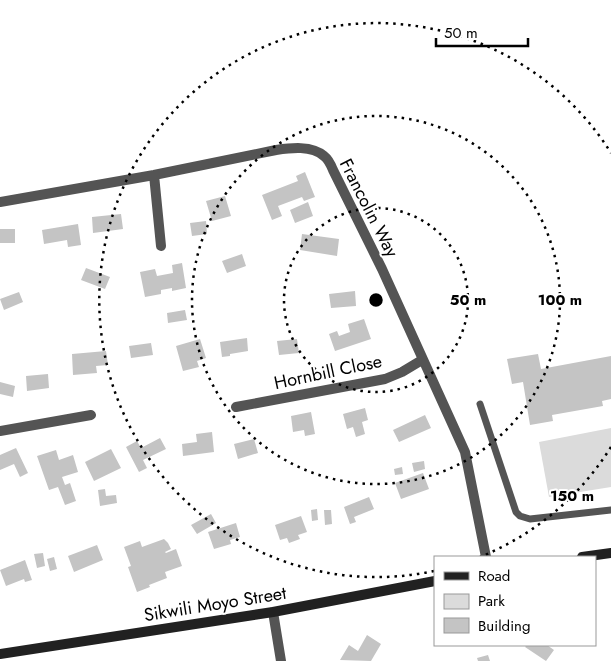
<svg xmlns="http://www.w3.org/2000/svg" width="611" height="661" font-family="Jost,sans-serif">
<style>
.green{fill:#dbdbdb}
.building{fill:#c4c4c4}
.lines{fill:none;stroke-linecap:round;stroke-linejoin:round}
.lane{stroke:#545454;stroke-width:7}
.street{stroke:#545454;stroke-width:10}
.secondary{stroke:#212121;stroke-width:10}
.ring{fill:none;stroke:#000;stroke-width:2.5;stroke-dasharray:2.5 5}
.labels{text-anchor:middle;stroke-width:4;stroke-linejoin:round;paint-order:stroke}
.street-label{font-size:18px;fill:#000;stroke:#fff}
.centre{fill:#000;stroke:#fff;stroke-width:2.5}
.ring-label{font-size:15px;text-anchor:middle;font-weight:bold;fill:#000;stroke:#fff;stroke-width:4;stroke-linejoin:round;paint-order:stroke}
</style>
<rect width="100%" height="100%" fill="#fff"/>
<path class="green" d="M611,428V487L549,497L539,442Z"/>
<path class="building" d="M305,172L315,197L304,201L302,197L278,206L282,216L272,220L262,195L298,181L296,176Z
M225,196L231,216L212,221L206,201Z
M308,202L313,216L295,223L290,210Z
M121,214L123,229L93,233L92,217Z
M206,221L207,234L192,236L190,223Z
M78,224L81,245L68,247L67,240L44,244L42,230Z
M0,229H15V243H0Z
M302,234L339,239L337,256L300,250Z
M242,254L246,266L227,273L222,261Z
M182,263L186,288L172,291V288L161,290V294L145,297L140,272L155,269L157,276L173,273L172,265Z
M86,268L110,277L105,289L81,280Z
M355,291L356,306L331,308L329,294Z
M19,292L23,302L4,310L0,299Z
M185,310L187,320L168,323L167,313Z
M364,319L371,339L335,351L329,334L337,331L339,336L350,332L348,324Z
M247,338L248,351L230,354V356L222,357L220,342Z
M200,339L206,358L197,361L199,367L183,371L176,346Z
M297,339L299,353L279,355L277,341Z
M151,343L153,355L131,358L129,346Z
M106,351L108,365L96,366L97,373L73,375L72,354Z
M538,354L541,369L611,356V399L602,401L603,406L552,415L553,421L530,425L523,382L512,384L507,359Z
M48,374L49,388L27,391L26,376Z
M0,382L15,386L13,397L0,394Z
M365,408L368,420L362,422L365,434L356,437L353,427L347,429L343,414Z
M311,412L315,434L305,436L304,430L293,432L291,416Z
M425,415L431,428L399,442L393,430Z
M212,432L214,452L183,456L182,444L197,442L196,434Z
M160,438L166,449L143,460L147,468L139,472L126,447L137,441L141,448Z
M254,439L258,453L238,459L234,444Z
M16,448L28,473L20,477L14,464L0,470V455Z
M111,449L121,468L94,481L85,462Z
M56,450L59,460L73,455L78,472L62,477L65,485L70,483L76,501L65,505L58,487L49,490L37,456Z
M424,461L425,469L414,472L412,463Z
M402,467L403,474L395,475L394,469Z
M423,473L429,489L401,499L395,483Z
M105,489L106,496L116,495L117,503L100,506L98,490Z
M369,497L374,509L354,517L356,522L350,524L344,507Z
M317,509L318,520L312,521L311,510Z
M324,510H331L332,524L325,525Z
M211,514L216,523L197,534L191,525Z
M301,516L307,532L298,535L300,539L289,543L287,538L280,540L275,525Z
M236,523L240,537L230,540L231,544L214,549L208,532Z
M164,539L168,543L171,549L165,552L166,553L176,549L182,566L165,572L167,578L149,585L150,587L137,592L128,567L131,566L124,547L140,541L142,547Z
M97,545L103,560L74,572L68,556Z
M43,553L45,566L37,568L34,554Z
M54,557L57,569L50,571L47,559Z
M25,560L32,580L25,582L24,579L6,586L0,570Z
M367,635L381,644L371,661L340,660L349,645L358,651Z
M527,645H547L554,650L546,661L525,647Z
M488,655L490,661H478L477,658Z"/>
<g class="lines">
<path class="lane" d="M480,404L516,512L520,516L530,519L611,510"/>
<path class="street" d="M154,175L161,246
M0,202L154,175L276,150C290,148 312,145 324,156C328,159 331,165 333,170L382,269L465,452L486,557
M236,407L385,379L402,372L422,360
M0,431L91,415
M273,612L281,661"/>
<path class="secondary" d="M582,557L611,553
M0,654L273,612L435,581"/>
</g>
<g class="ring">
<circle cx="376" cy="300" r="92"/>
<circle cx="376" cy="300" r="184"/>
<path d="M611 447A277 277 0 0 1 480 557M434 571A277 277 0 1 1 611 153"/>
</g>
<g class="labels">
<g class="street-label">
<text transform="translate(369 208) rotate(63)" y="6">Francolin Way</text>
<text transform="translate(328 372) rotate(-12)" y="6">Hornbill Close</text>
<text transform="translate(215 604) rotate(-9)" y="6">Sikwili Moyo Street</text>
</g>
</g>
<circle cx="376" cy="300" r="8" class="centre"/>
<g class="ring-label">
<text x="468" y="305">50 m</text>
<text x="560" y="305">100 m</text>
<text x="572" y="501">150 m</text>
</g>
<rect x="434" y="556" width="162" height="90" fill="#ffffff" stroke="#999999"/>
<rect x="444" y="572" width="25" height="8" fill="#212121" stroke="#999999"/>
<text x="478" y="581" font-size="15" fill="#000000">Road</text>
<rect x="444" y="594" width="25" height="15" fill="#dbdbdb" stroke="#999999"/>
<text x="478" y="606" font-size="15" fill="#000000">Park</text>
<rect x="444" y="618" width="25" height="15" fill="#c4c4c4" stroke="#999999"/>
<text x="478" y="631" font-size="15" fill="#000000">Building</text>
<path d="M436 38v8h92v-8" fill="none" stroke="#000000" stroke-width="2.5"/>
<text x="444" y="38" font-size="15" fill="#000000" stroke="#ffffff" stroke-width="4" paint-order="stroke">50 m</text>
</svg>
